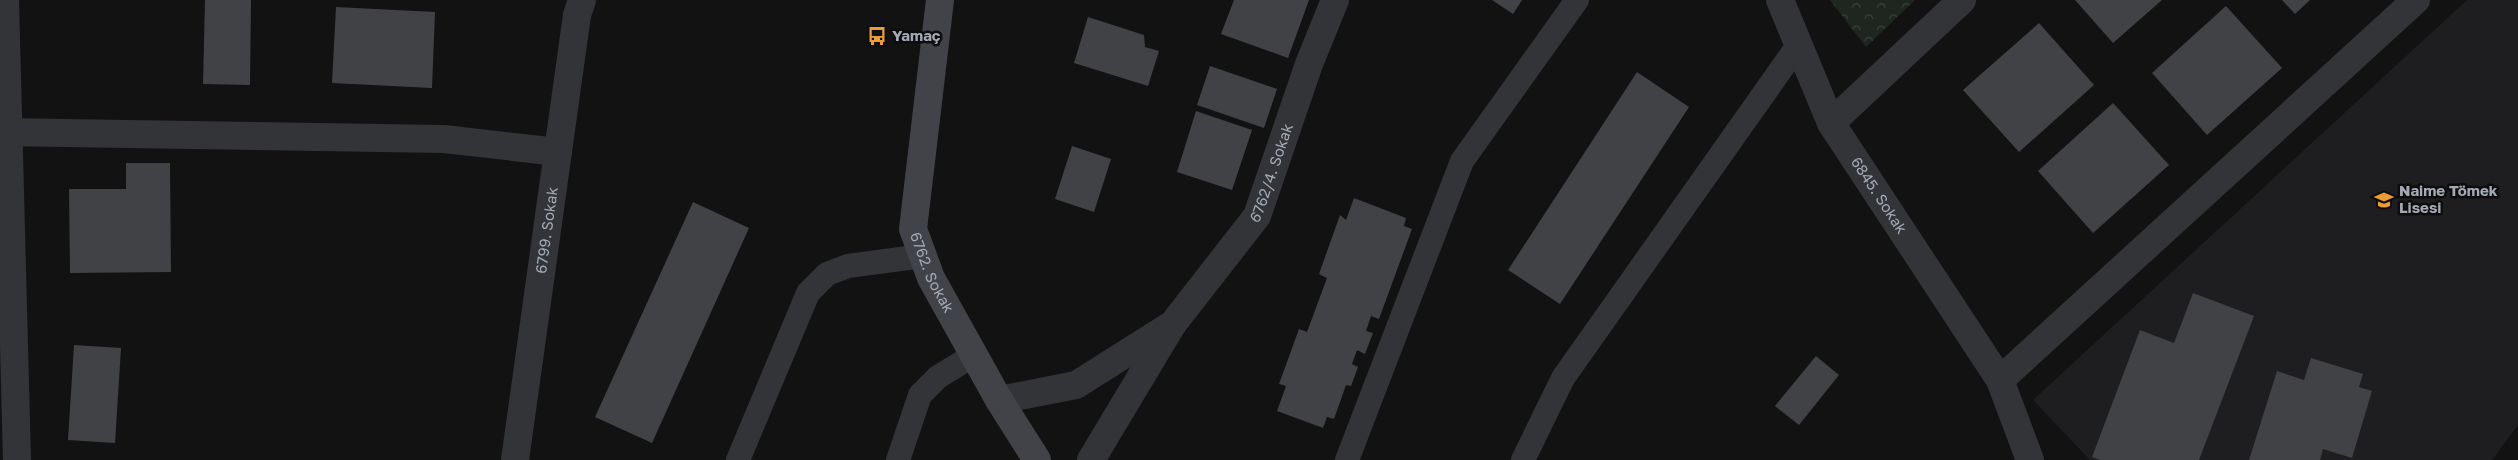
<svg xmlns="http://www.w3.org/2000/svg" width="2518" height="460" font-family="'Golos Text',sans-serif">
<style>
.built{fill:#1e1e20}
.park{fill:url(#park-crowns)}
.building{fill:#414246}
.lines{fill:none;stroke-linecap:round;stroke-linejoin:round}
.service{stroke:#333438;stroke-width:24}
.minor{stroke:#333438;stroke-width:28}
.tertiary{stroke:#333438;stroke-width:28}
.secondary{stroke:#414348;stroke-width:28}
.labels{text-anchor:middle;stroke-width:5;stroke-linejoin:round;paint-order:stroke}
.poi-label{font-size:15px;font-weight:bold;fill:#a4aab4;stroke:#0d0d0e;text-anchor:start}
.street-label{font-size:15px;fill:#a4aab4;stroke:#0d0d0e}
</style>
<defs>
<pattern id="park-crowns" width="20" height="18" patternUnits="userSpaceOnUse" patternTransform="scale(1.25)"><rect width="20" height="18" fill="#1e261f"/><path d="M2 6a3 3 0 1 1 6 0M12 15a3 3 0 1 1 6 0" fill="none" stroke="#3c433d"/></pattern>
</defs>
<rect width="100%" height="100%" fill="#121213"/>
<!-- built -->
<polygon class="built" points="2467,0 2518,0 2518,425 2492,460 2090,460 2033,400"/>
<!-- park -->
<polygon class="park" points="1830,0 1915,0 1866,47"/>
<!-- building -->
<g class="building">
<polygon points="205,0 251,0 250,85 203,84"/>
<polygon points="1234,0 1309,0 1288,58 1221,34"/>
<polygon points="1492,0 1522,0 1513,14"/>
<polygon points="2075,0 2162,0 2113,43"/>
<polygon points="2282,0 2310,0 2295,14"/>
<polygon points="2226,6 2282,68 2207,135 2152,73"/>
<polygon points="336,7 435,12 432,88 332,83"/>
<polygon points="1088,17 1144,35 1145,47 1159,51 1148,86 1074,63"/>
<polygon points="2039,23 2094,85 2019,152 1963,90"/>
<polygon points="1210,66 1277,89 1264,128 1197,105"/>
<polygon points="1637,72 1689,107 1560,304 1508,270"/>
<polygon points="2113,103 2169,165 2093,233 2038,171"/>
<polygon points="1196,111 1252,130 1232,190 1177,172"/>
<polygon points="1072,146 1111,159 1094,212 1055,199"/>
<polygon points="126,163 170,163 171,272 70,273 69,189 126,189"/>
<polygon points="1354,198 1406,218 1404,226 1412,229 1379,319 1371,316 1366,331 1373,333 1365,354 1357,350 1352,364 1358,367 1351,386 1346,385 1334,419 1327,417 1323,428 1277,411 1286,386 1279,384 1299,329 1307,332 1327,278 1319,274 1340,215 1346,220"/>
<polygon points="693,202 749,228 652,443 595,417"/>
<polygon points="2193,293 2254,316 2199,460 2100,460 2092,457 2140,330 2174,343"/>
<polygon points="74,345 121,348 115,443 68,440"/>
<polygon points="1816,356 1839,375 1799,425 1775,406"/>
<polygon points="2311,358 2363,374 2359,387 2372,391 2352,458 2323,449 2320,460 2249,460 2277,371 2304,380"/>
</g>
<g class="lines">
<!-- service -->
<g class="service">
<polyline points="738,460 808,293 827,274 848,266 923,256"/>
<polyline points="898,460 920,395 938,377 974,355"/>
<polyline points="1347,460 1462,161 1577,0"/>
<polyline points="1523,460 1563,378 1799,44"/>
</g>
<!-- minor -->
<g class="minor">
<polyline points="5,0 17,460"/>
<path id="s1" d="M 1780,0 L 1831,123 L 2000,380 L 2030,460"/>
<polyline points="1831,123 1962,0"/>
<polyline points="0,132 444,139 558,152"/>
<polyline points="2000,380 2416,0"/>
<path id="s2" d="M 515,460 L 577,15 L 582,0"/>
</g>
<!-- tertiary -->
<g class="tertiary">
<polyline points="999,400 1076,385 1168,327"/>
<path id="s3" d="M 1091,460 L 1172,325 L 1257,216 L 1309,64 L 1335,0"/>
</g>
<!-- secondary -->
<path class="secondary" id="s4" d="M 940,0 L 913,229 L 931,278 L 999,400 L 1037,460"/>
</g>
<!-- icons -->
<defs>
<g id="bus-bare" transform="scale(1.5)"><path d="M-5-6H5V4H4V6H2V4H-2V6H-4V4H-5ZM-3.5-4V0h7V-4ZM-3.5 1.2v1.5H-2V1.2ZM2 1.2v1.5H3.5V1.2Z" fill="#ec9c31" stroke="#0d0d0e" stroke-width="2.5" paint-order="stroke"/></g>
<g id="school-bare" transform="scale(1.5)"><path d="M0-5L7-2L0 1L-7-2ZM-4 1L0 2.5L4 1V4Q0 6-4 4Z" fill="#ec9c31" stroke="#0d0d0e" stroke-width="2.5" paint-order="stroke"/></g>
</defs>
<g fill-rule="evenodd">
<use href="#bus-bare" x="877" y="36"/>
<use href="#school-bare" x="2384" y="200"/>
</g>
<g class="labels">
<!-- poi labels -->
<g class="poi-label">
<text x="892" y="41">Yamaç</text>
<text x="2399" y="196">Naime Tömek<tspan x="2399" dy="17">Lisesi</tspan></text>
</g>
<!-- street labels -->
<g class="street-label">
<text dy="5" stroke="none"><textPath href="#s3" startOffset="341">6762/4. Sokak</textPath></text>
<text dy="5" stroke="none"><textPath href="#s1" startOffset="220">6845. Sokak</textPath></text>
<text dy="5" stroke="none"><textPath href="#s2" startOffset="232">6799. Sokak</textPath></text>
<text dy="5" stroke="none"><textPath href="#s4" startOffset="278">6762. Sokak</textPath></text>
</g>
</g>
</svg>
